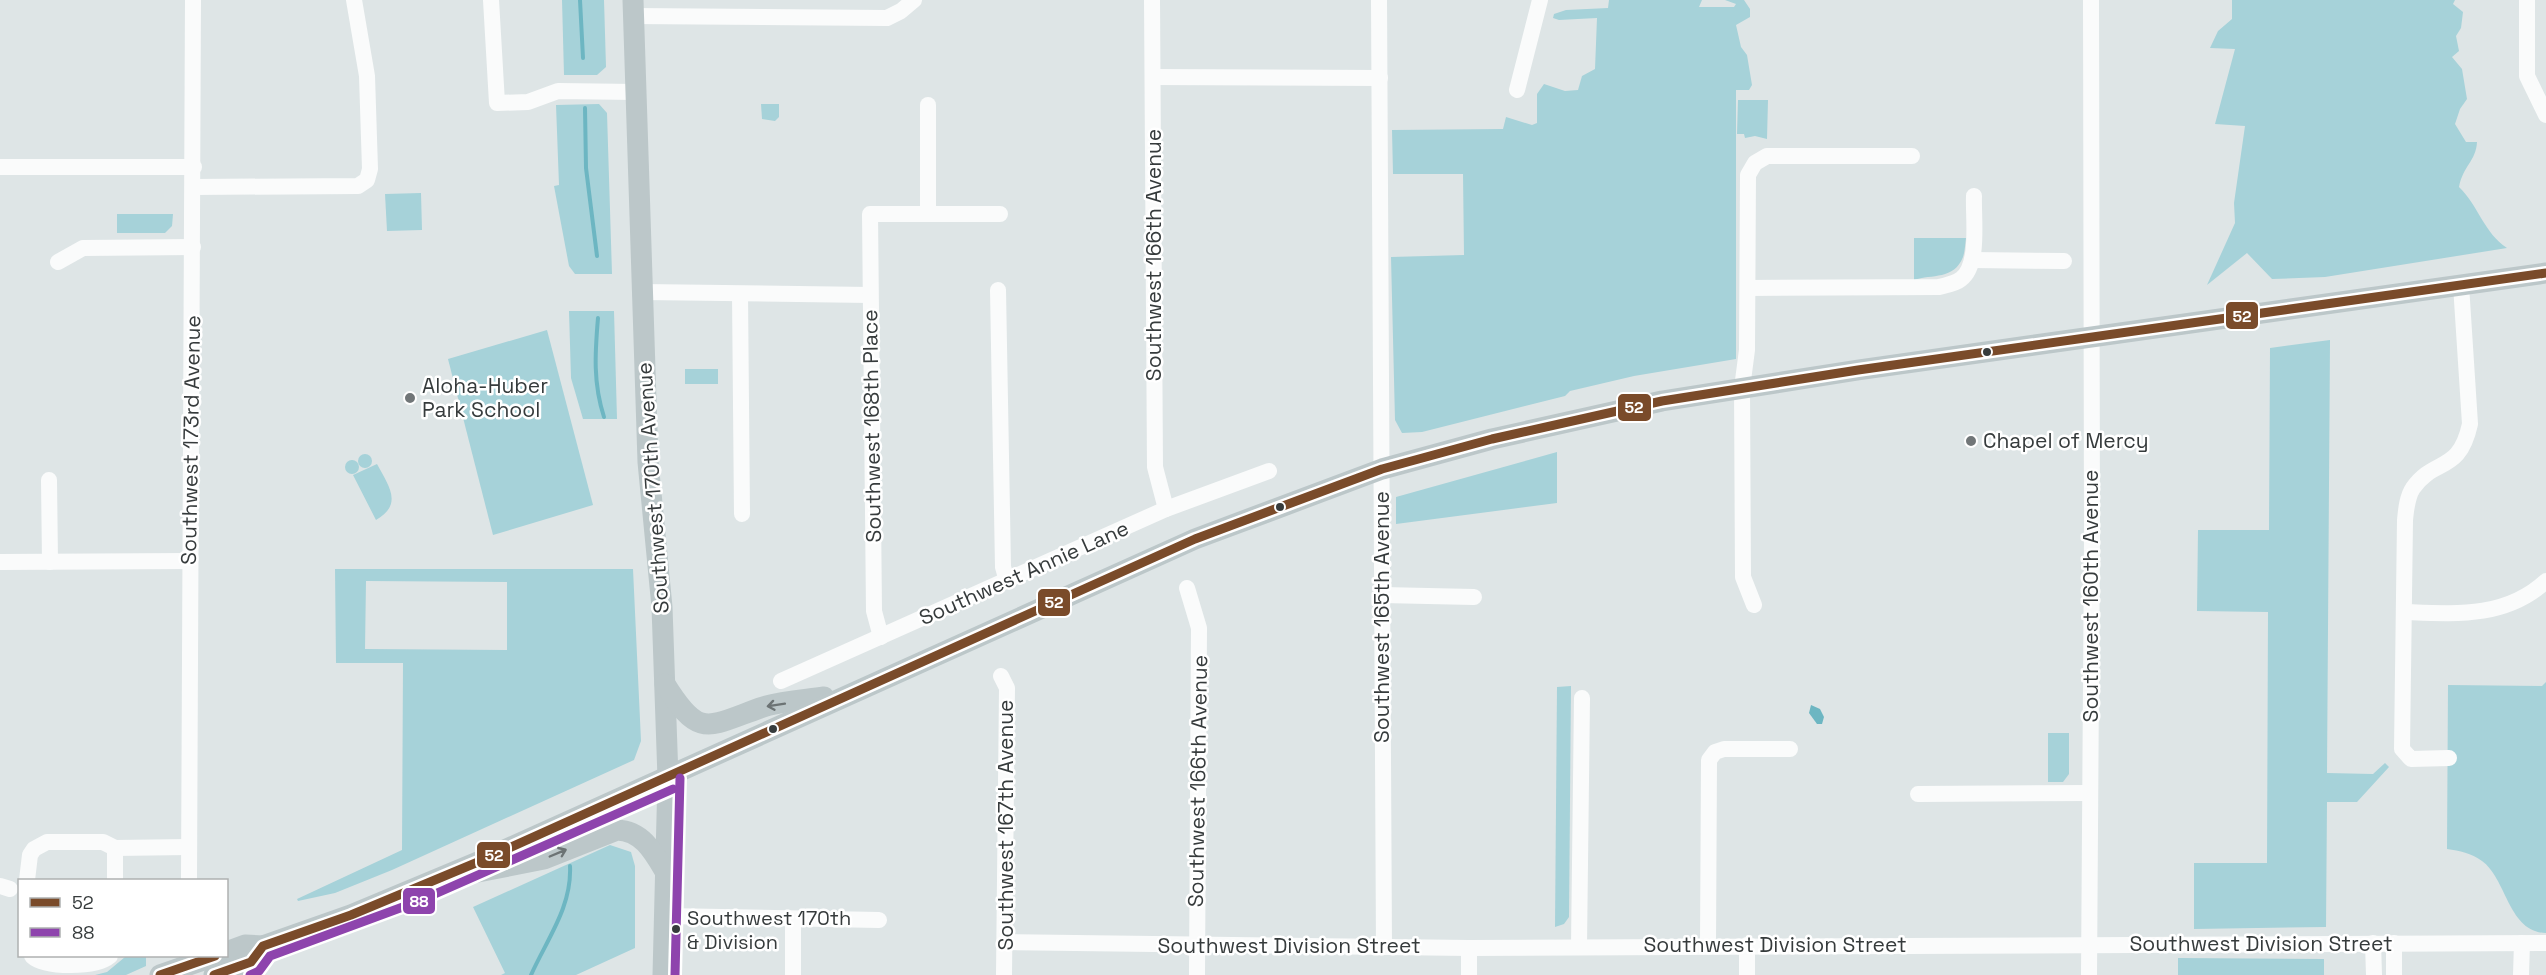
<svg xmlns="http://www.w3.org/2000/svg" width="2546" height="975" font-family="'Space Grotesk',sans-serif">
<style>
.green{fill:#a6d2d9;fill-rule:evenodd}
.water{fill:#6db6c2}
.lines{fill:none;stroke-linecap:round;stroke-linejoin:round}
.stream{stroke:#6db6c2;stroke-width:4}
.minor{stroke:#fafbfb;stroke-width:16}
.major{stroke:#bcc7c9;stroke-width:21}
.bus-1-casing{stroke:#fff;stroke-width:14}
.bus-2-casing{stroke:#fff;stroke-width:14}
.bus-1{stroke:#7a4b2a;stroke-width:9}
.bus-2{stroke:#8e44ad;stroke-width:9}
.oneway{stroke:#6c7374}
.bus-dot{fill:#363b3c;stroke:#fff;stroke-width:2}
.poi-dot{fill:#717678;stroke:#fff;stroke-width:2}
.labels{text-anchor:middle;stroke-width:5;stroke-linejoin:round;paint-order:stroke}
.bus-label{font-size:20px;fill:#363b3c;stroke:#fff;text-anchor:start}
.street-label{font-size:21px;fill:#363b3c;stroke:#fff}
.poi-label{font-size:21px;fill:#363b3c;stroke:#fff;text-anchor:start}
.line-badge{stroke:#fff;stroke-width:2}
.badge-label{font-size:16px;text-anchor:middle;font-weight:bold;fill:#fff}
</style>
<rect width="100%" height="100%" fill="#dee5e6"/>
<!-- green -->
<g class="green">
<polygon points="562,0 604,0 606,67 597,75 564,75"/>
<polygon points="1609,0 1702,0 1699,7 1734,7 1736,4 1725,0 1744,0 1750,9 1750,17 1736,25 1741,47 1747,55 1752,85 1749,90 1736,90 1736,359 1634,376 1570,391 1565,396 1422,432 1402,433 1395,420 1391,257 1464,255 1463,174 1393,174 1392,130 1503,129 1506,117 1532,125 1537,123 1537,94 1544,84 1565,91 1578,90 1582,76 1595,69 1597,18 1559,20 1553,18 1554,14 1566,10 1608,8"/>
<path d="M 2232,0 L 2455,0 L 2453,4 L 2463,12 L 2461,28 L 2456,36 L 2459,51 L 2452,57 L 2462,69 L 2467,99 L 2460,109 L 2455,124 L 2466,142 L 2477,142 C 2476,161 2463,166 2459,187 C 2478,205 2484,233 2507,248 L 2325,277 L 2272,279 L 2247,253 L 2207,285 L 2235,223 L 2234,203 L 2245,126 L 2215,124 L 2235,49 L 2210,48 L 2218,31 L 2232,19 Z"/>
<polygon points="1738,100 1768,100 1767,139 1755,136 1745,138 1744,134 1737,134"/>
<polygon points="599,104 607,113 612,274 575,274 569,266 554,186 559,185 556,105"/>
<polygon points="761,104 779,104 779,117 775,121 762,119"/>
<polygon points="421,193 422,230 387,231 385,194"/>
<polygon points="117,214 173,214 172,226 165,233 117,233"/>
<path d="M 1914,238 L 1966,238 C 1965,245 1965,251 1963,257 C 1954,280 1932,274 1914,280 Z"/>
<polygon points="569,311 614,311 617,419 583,419 571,378"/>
<polygon points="547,330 593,505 493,535 448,359"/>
<polygon points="2330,340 2327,773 2373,774 2385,763 2389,767 2357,802 2327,802 2326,927 2194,929 2194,863 2267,863 2268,612 2197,611 2198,530 2269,530 2270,348"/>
<rect x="685" y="369" width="33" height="15"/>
<polygon points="1557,452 1557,503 1396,524 1396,497"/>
<circle cx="365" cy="461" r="7"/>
<circle cx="352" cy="467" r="7"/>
<path d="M 377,464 C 388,485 404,504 376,520 L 353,475 Z"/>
<path d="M 335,569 L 633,569 L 641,741 L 634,760 L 392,870 L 335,893 L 298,901 L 297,899 L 402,850 L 403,663 L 336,663 ZM 366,581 L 507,582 L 507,650 L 365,649 Z"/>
<path d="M 2546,682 L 2546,933 C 2508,932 2507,879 2482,861 C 2471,853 2460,851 2447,849 L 2448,685 L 2542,686 Z"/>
<polygon points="1571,686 1569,917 1564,924 1555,927 1557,687"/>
<polygon points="2048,733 2069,733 2069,774 2063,782 2048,782"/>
<polygon points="610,845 631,852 635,866 635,948 576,975 501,975 505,973 473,907"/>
<polygon points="146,956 146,966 126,975 95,975 107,972 125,957"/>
<polygon points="2178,958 2324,959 2324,975 2178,975"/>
</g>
<!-- water -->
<polygon class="water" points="1811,705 1820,709 1824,717 1822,724 1817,724 1809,713"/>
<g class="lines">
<!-- stream -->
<g class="stream">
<polyline points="580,0 583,58"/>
<polyline points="585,108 586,168 597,256"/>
<path d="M 598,318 C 595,353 593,383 604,417"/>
<path d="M 531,975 C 547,939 572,907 570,866"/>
</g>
<!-- minor -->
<g class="minor">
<polyline points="491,0 497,103 528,102 558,91 635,92"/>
<polyline points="1152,0 1155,467 1166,509"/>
<polyline points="1379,0 1384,947"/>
<polyline points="2527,0 2527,76 2546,115"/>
<polyline points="633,16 887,18 901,11 914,0"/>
<polyline points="1153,77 1380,78"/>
<polyline points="1517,90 1540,0"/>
<polyline points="0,167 194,167"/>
<polyline points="194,187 358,186 367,180 370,169 367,76 354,0"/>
<polyline points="928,214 928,105"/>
<polyline points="1973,260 2064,261"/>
<polyline points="58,262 83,248 193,247"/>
<path d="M 1748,288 L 1939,287 C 1946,285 1955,284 1961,279 C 1980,265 1973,218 1974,196"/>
<polyline points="998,290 1003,567 1007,581"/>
<polyline points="642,292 870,295"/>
<polyline points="740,294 742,514"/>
<polyline points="49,480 50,562"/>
<polyline points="0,562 189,561"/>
<polyline points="1187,588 1199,628 1197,975"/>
<polyline points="1382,595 1474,597"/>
<polyline points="1754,605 1743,577 1742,388 1747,350 1748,175 1755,163 1767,156 1912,156"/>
<path d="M 2405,612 C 2456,614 2506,618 2546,581"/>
<polyline points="881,637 874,611 870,214 1000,214"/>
<polyline points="1001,676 1007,688 1004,975"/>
<polyline points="781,681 1166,509 1269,471"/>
<path d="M 2449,758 L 2411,759 L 2402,749 L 2405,520 C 2406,510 2407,497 2413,488 C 2435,457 2459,474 2470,424 L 2461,285"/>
<polyline points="1918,794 2090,793"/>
<polyline points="27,880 30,855 34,849 47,842 103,842 115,848 188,847"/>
<polyline points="115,880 115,848"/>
<polyline points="189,880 193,0"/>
<polyline points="0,886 10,889"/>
<polyline points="665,916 879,920"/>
<polyline points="793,919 793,974"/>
<polyline points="1005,942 1469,948 2546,943"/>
<polyline points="2373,943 2374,975"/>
<polyline points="1708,945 1709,760 1715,752 1724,749 1790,749"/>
<polyline points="1747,945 1747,975"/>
<polyline points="1579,946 1582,698"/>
<polyline points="1469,948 1469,975"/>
<path d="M 32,956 C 45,968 96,968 110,956"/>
<polyline points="2089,975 2092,536 2091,0"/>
<polyline points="2394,975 2394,943"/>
<polyline points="2521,975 2522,943"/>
</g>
<!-- major -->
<g class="major">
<polyline points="633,0 648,462 662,607 668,778 663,975"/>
<path d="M 665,684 C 699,739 707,727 760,708 C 779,701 803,700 824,697"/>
<path d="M 478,872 L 544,859 L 617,830 C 643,831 654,853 666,873"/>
<polyline points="226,952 245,945 263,946 351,915 478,862 1195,539 1382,469 1492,439 1662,401 1858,370 2546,273"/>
<polyline points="160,975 215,956"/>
<polyline points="214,975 251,962 263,946"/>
</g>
<!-- bus-1 casing -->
<g class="bus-1-casing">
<g id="bus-1">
<polyline points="160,975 215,956"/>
<polyline points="214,975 251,962 263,946 351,915 478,862 1195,539 1382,469 1492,439 1662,401 1858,370 2546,273"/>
</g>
</g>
<!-- bus-2 casing -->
<g class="bus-2-casing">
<g id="bus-2">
<polyline points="250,975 259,971 270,956 419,901 673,789"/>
<polyline points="675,975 680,778"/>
</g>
</g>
<!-- bus-1 -->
<use href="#bus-1" class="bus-1"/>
<!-- bus-2 -->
<use href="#bus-2" class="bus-2"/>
</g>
<!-- one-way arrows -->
<defs><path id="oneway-shaft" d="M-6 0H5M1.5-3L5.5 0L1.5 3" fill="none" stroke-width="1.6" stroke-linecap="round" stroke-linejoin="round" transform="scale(1.5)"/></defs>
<g class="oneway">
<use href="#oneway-shaft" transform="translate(776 705) rotate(171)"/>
<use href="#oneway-shaft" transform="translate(558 853) rotate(-23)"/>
</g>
<!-- markers -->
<g class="bus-dot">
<circle cx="1987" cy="352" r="5"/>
<circle cx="1280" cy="507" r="5"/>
<circle cx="773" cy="729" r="5"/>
<circle cx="676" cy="929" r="5"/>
</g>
<g class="poi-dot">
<circle cx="410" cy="398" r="6"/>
<circle cx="1971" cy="441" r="6"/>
</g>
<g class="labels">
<!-- bus labels -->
<g class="bus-label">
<text x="687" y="925">Southwest 170th<tspan x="687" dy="24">&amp; Division</tspan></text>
</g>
<!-- street labels -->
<g class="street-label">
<text transform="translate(1154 255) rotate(-90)" y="7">Southwest 166th Avenue</text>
<text transform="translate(872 426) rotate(-91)" y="7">Southwest 168th Place</text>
<text transform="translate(191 440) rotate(-89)" y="7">Southwest 173rd Avenue</text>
<text transform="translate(653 488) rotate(-94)" y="7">Southwest 170th Avenue</text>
<text transform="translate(1024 573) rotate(-24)" y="7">Southwest Annie Lane</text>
<text transform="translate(2091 596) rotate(-90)" y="7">Southwest 160th Avenue</text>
<text transform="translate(1382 617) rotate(-90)" y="7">Southwest 165th Avenue</text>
<text transform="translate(1198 781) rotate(-89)" y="7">Southwest 166th Avenue</text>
<text transform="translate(1006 825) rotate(-90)" y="7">Southwest 167th Avenue</text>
<text x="2261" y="951">Southwest Division Street</text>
<text x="1775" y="952">Southwest Division Street</text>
<text x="1289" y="953">Southwest Division Street</text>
</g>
<!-- poi labels -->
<g class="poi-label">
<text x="422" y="393">Aloha-Huber<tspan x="422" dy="24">Park School</tspan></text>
<text x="1983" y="448">Chapel of Mercy</text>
</g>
</g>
<g class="line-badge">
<rect x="2225" y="301" width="34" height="29" rx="6" fill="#7a4b2a"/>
<rect x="1617" y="393" width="35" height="29" rx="6" fill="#7a4b2a"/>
<rect x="1037" y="588" width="34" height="29" rx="6" fill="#7a4b2a"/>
<rect x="476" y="841" width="35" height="28" rx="6" fill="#7a4b2a"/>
<rect x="402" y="887" width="34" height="28" rx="6" fill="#8e44ad"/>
</g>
<g class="badge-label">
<text x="2242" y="322">52</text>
<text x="1634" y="413">52</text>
<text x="1054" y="608">52</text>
<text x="494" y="861">52</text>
<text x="419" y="907">88</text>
</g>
<!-- legend -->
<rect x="18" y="879" width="210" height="78" fill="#ffffff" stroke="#afb1b1" stroke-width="1.5"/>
<rect x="30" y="898" width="30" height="9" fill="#7a4b2a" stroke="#afb1b1" stroke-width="1.5"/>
<text x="72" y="909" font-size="18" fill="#363b3c">52</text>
<rect x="30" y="928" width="30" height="9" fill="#8e44ad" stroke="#afb1b1" stroke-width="1.5"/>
<text x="72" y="939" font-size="18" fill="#363b3c">88</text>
</svg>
